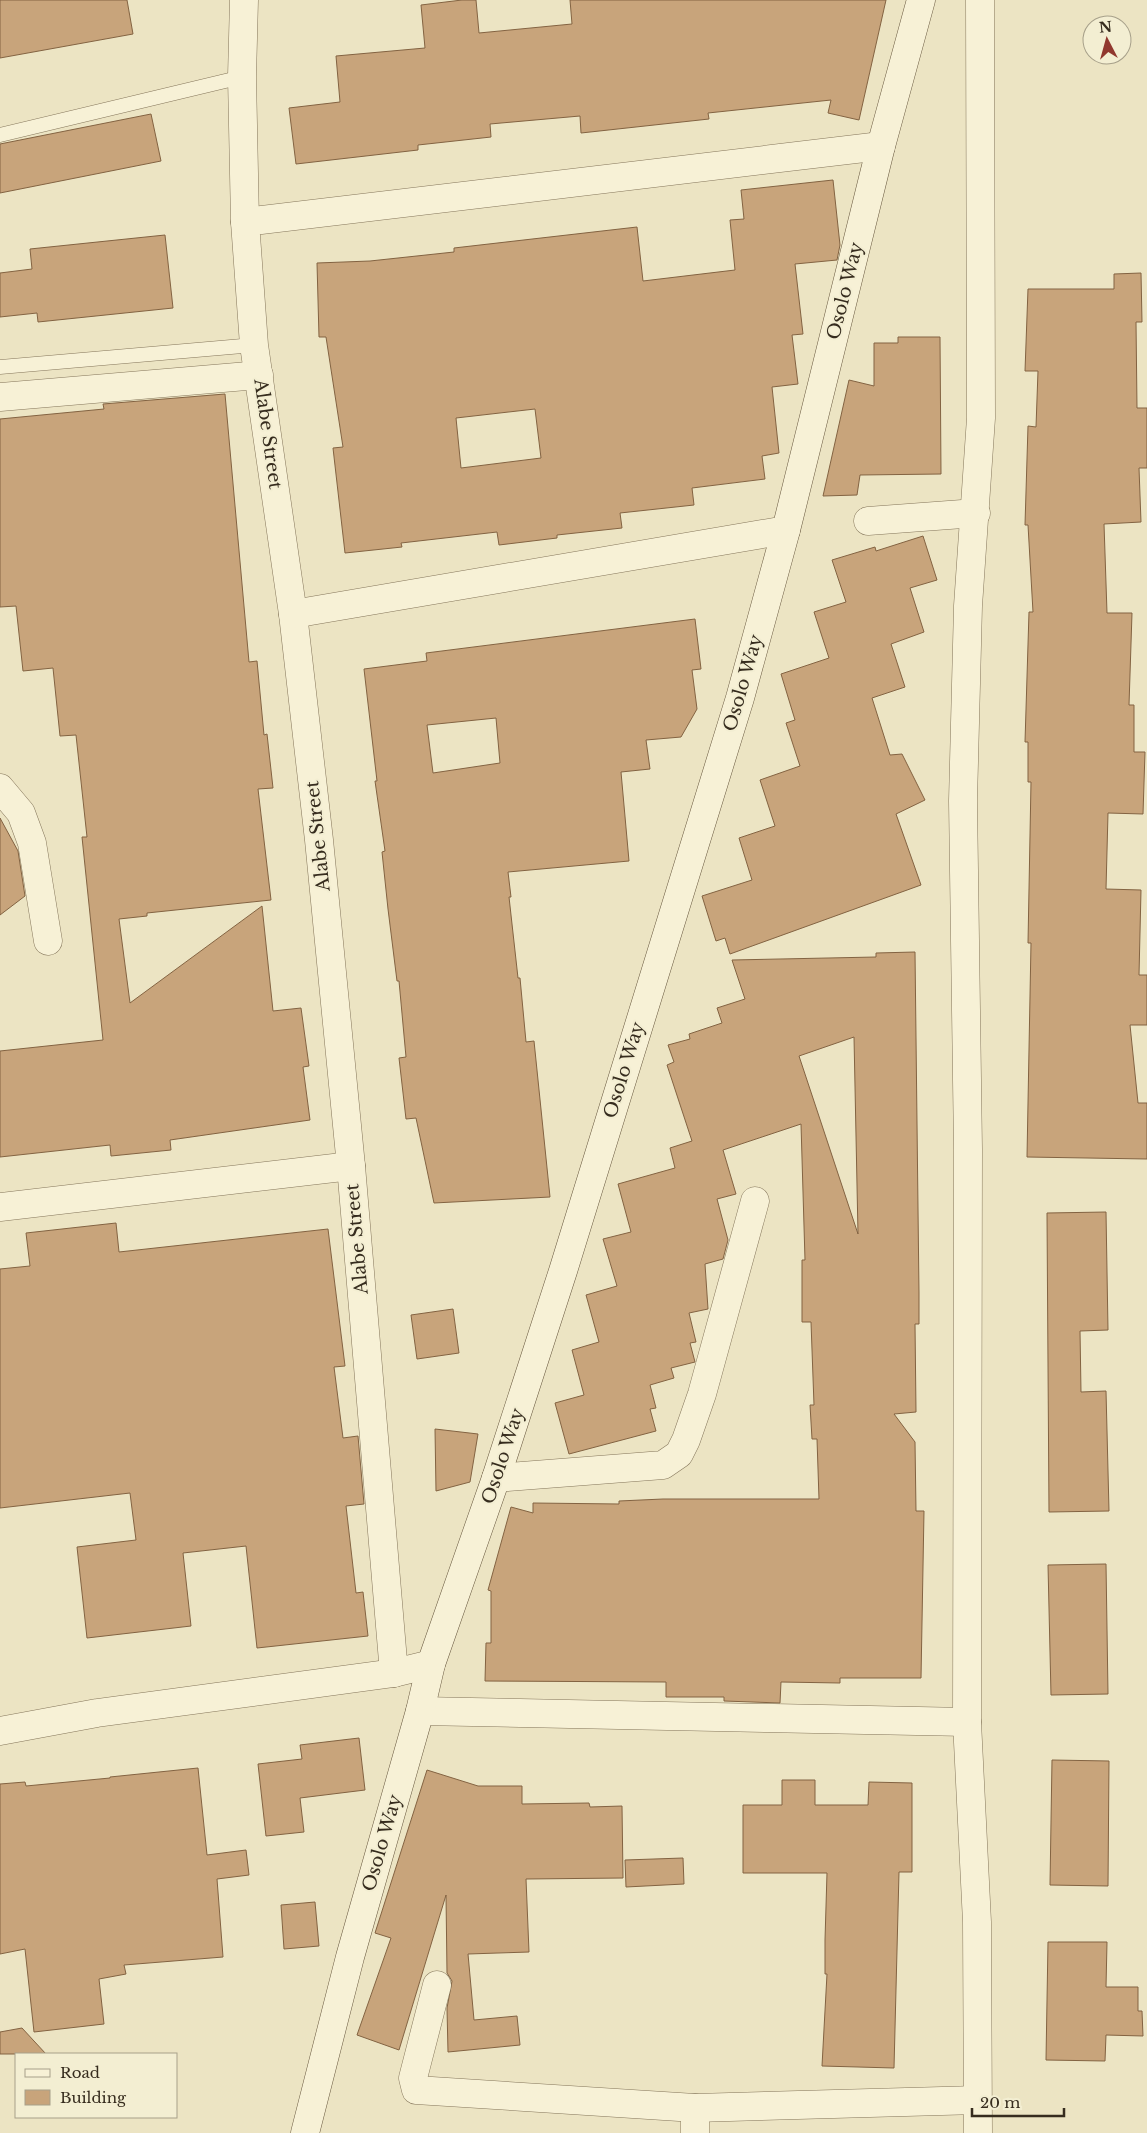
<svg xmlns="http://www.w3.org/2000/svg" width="1147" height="2133" font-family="'Libre Baskerville',serif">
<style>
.building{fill:#c8a47b;stroke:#836342;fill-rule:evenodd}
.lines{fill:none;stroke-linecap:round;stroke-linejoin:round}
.service-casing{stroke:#85765b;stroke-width:15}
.minor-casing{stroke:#85765b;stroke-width:29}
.secondary-casing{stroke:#67573e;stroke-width:29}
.service{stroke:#f7f1d6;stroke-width:14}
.minor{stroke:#f7f1d6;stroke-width:28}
.secondary{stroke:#f7f1d6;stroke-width:28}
.labels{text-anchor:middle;stroke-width:4;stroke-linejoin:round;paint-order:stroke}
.street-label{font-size:18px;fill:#362c1e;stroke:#f3eed2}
</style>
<rect width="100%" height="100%" fill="#ece4c3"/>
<!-- building -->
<g class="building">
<polygon points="0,0 127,0 133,34 0,58"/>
<polygon points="462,0 476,0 479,33 572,24 570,0 886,0 859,120 828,113 831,100 708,113 709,119 581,133 580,116 490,124 491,137 418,145 418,150 296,164 289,108 340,102 336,56 425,48 421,5"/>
<polygon points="151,114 161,161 0,193 0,144"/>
<path d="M 833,180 L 840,245 L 837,260 L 795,264 L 803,334 L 792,335 L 798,384 L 772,387 L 779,453 L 762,456 L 765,479 L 692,488 L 694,505 L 620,513 L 622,528 L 557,535 L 557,538 L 499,545 L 497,532 L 401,543 L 402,547 L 345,553 L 333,448 L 343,447 L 326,337 L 319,337 L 317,263 L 370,261 L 454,252 L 454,248 L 637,227 L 643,281 L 735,270 L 730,220 L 744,219 L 741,190 ZM 535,409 L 541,458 L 461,468 L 456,418 Z"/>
<polygon points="165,235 173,308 38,322 37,313 0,317 0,273 32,269 30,249"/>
<polygon points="1141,273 1142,322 1136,322 1137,408 1147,408 1147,468 1139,468 1141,522 1104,524 1107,613 1132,613 1129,705 1134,705 1134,752 1145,752 1143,814 1108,813 1106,889 1141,890 1139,975 1147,975 1147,1025 1130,1025 1138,1103 1147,1103 1147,1159 1027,1157 1031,943 1028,943 1031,782 1028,782 1028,742 1025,742 1029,612 1033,612 1028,525 1025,525 1028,426 1036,427 1038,371 1025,371 1028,289 1114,289 1114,274"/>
<polygon points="898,337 940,337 941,474 860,475 857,495 823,496 849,380 874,386 874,343 898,343"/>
<polygon points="225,394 249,662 257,661 264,735 267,734 273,788 258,789 271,900 147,913 147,916 119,919 130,1003 262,906 273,1011 301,1008 309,1066 303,1067 310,1120 170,1140 171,1150 111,1156 110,1145 0,1157 0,1051 103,1040 82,837 87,837 76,735 60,736 53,668 23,671 16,606 0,607 0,419 104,409 103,404"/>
<polygon points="923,536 937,580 910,588 924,632 891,644 905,687 872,698 890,755 902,754 925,800 896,814 921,885 730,954 725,938 716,941 702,896 752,880 739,838 775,826 760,780 800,766 786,723 795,720 781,674 829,658 814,612 846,602 832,560 875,547 876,551"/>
<path d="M 695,619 L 701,669 L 692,670 L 697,709 L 681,737 L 646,740 L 650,769 L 621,772 L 629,861 L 508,872 L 511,897 L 509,897 L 518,978 L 520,978 L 526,1042 L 534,1041 L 550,1197 L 434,1203 L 416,1118 L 406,1119 L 399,1058 L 406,1057 L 399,981 L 397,981 L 388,909 L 382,852 L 385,851 L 375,781 L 377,781 L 364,669 L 427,661 L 426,653 ZM 496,718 L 500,763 L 433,773 L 427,725 Z"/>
<polygon points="0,818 18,851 25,896 0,915"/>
<path d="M 915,952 L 919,1293 L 919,1324 L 915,1324 L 916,1412 L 894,1414 L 915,1442 L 916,1511 L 924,1511 L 921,1678 L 840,1678 L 840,1683 L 781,1682 L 780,1703 L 724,1701 L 724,1697 L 666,1697 L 666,1682 L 485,1681 L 486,1643 L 491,1643 L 491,1591 L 488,1590 L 511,1507 L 533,1513 L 533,1503 L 619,1504 L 619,1501 L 663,1499 L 819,1499 L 817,1439 L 812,1439 L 810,1405 L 814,1405 L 811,1322 L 802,1322 L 802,1260 L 805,1260 L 801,1124 L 723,1150 L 736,1194 L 717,1199 L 728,1240 L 723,1259 L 705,1264 L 708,1309 L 689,1313 L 696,1342 L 690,1343 L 695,1362 L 671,1368 L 674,1378 L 650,1385 L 656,1408 L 650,1409 L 656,1431 L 569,1454 L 555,1403 L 584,1395 L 572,1350 L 599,1342 L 586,1295 L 617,1286 L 603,1239 L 631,1232 L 618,1184 L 675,1168 L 670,1148 L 692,1141 L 667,1065 L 674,1062 L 668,1045 L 690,1039 L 689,1034 L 722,1023 L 717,1008 L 745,999 L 732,960 L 876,957 L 876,953 ZM 854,1037 L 858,1234 L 799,1056 Z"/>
<polygon points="1106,1212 1108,1330 1080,1331 1081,1392 1106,1391 1109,1511 1049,1512 1047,1213"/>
<polygon points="116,1223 119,1252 328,1229 345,1366 334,1367 343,1438 358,1436 364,1504 346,1506 356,1593 363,1592 368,1636 257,1648 246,1546 183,1553 191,1626 87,1638 77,1547 136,1540 130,1493 0,1508 0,1269 30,1266 26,1233"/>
<polygon points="453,1309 459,1353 417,1359 411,1315"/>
<polygon points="435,1429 478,1434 470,1482 436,1491"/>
<polygon points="1106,1564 1108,1694 1051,1695 1048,1565"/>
<polygon points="359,1738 365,1790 300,1798 304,1832 266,1836 258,1764 302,1759 300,1745"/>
<polygon points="1052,1760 1109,1761 1108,1886 1050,1885"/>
<polygon points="198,1768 207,1855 246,1850 249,1875 217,1879 223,1957 124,1965 126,1974 99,1979 104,2024 34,2032 25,1949 0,1954 0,1784 25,1782 26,1786 110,1778 110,1777"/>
<polygon points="427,1770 478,1786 522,1786 522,1804 589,1803 590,1807 622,1806 623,1878 526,1879 529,1952 468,1954 474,2020 517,2016 520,2045 448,2052 447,2008 452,1981 447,1973 446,1895 399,2050 357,2035 391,1938 375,1933"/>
<polygon points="782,1780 815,1780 815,1805 868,1805 869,1782 912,1783 912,1872 899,1872 894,2068 822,2066 827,1974 825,1974 825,1940 827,1873 743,1873 743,1805 782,1805"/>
<polygon points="683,1858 684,1884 626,1887 625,1860"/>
<polygon points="315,1902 319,1946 284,1949 281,1905"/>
<polygon points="1048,1942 1107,1942 1106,1987 1138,1987 1138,2011 1142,2011 1143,2036 1106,2035 1105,2061 1046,2060"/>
<polygon points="22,2028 46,2054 0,2054 0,2032"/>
</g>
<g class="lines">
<!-- service casing -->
<g class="service-casing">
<g id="service">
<polyline points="0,135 242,77"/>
<polyline points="0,367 254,345"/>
</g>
</g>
<!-- minor casing -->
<g class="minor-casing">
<g id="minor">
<polyline points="244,0 242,77 245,222 254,345 293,614 319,840 351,1166 394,1673"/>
<polyline points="245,222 881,146"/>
<polyline points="0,397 259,375"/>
<polyline points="868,521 976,513"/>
<polyline points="293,614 786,530"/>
<polyline points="0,788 21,813 32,843 48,941"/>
<polyline points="0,1207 351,1166"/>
<polyline points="496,1478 663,1465 679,1454 686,1440 702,1394 755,1201"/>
<polyline points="420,1711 967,1722"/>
<polyline points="0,1731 97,1713 394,1673 431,1664"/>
<polyline points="437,1985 413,2078 416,2090 695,2108 978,2100"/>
<polyline points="695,2108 695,2133"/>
<polyline points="978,2133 977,1922 967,1722 968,1149 963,801 968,606 981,418 980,0"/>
</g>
</g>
<!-- secondary casing -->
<g class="secondary-casing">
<polyline id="secondary" points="305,2133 350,1957 420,1711 431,1664 496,1478 563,1271 740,698 786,530 881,146 921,0"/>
</g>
<!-- service -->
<use href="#service" class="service"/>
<!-- minor -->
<use href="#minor" class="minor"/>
<!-- secondary -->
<use href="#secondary" class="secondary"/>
</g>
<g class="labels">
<!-- street labels -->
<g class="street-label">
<text transform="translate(845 291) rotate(-76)" y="6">Osolo Way</text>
<text transform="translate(268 434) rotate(82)" y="6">Alabe Street</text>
<text transform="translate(743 683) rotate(-74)" y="6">Osolo Way</text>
<text transform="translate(318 836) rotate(-96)" y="6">Alabe Street</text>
<text transform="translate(624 1070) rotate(-73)" y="6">Osolo Way</text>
<text transform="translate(357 1239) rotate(-95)" y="6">Alabe Street</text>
<text transform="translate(503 1456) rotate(-72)" y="6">Osolo Way</text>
<text transform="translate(382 1843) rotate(-74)" y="6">Osolo Way</text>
</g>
</g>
<!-- legend -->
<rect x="15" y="2053" width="162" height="65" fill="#f3eed2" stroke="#a7a08a"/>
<rect x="25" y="2069" width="25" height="8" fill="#f7f1d6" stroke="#a7a08a"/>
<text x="60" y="2078" font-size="15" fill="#362c1e">Road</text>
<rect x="25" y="2090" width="25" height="15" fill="#c8a47b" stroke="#a7a08a"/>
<text x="60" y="2103" font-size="15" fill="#362c1e">Building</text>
<!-- north arrow -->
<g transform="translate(1107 40) rotate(354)"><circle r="24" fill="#f3eed2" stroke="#a7a08a"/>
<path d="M0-4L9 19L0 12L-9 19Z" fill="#91382e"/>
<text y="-8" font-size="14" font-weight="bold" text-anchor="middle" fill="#362c1e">N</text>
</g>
<!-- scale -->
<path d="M972 2108v8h92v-8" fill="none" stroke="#362c1e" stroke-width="2.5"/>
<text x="980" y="2108" font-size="15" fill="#362c1e" stroke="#f3eed2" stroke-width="4" paint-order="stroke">20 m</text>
</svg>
